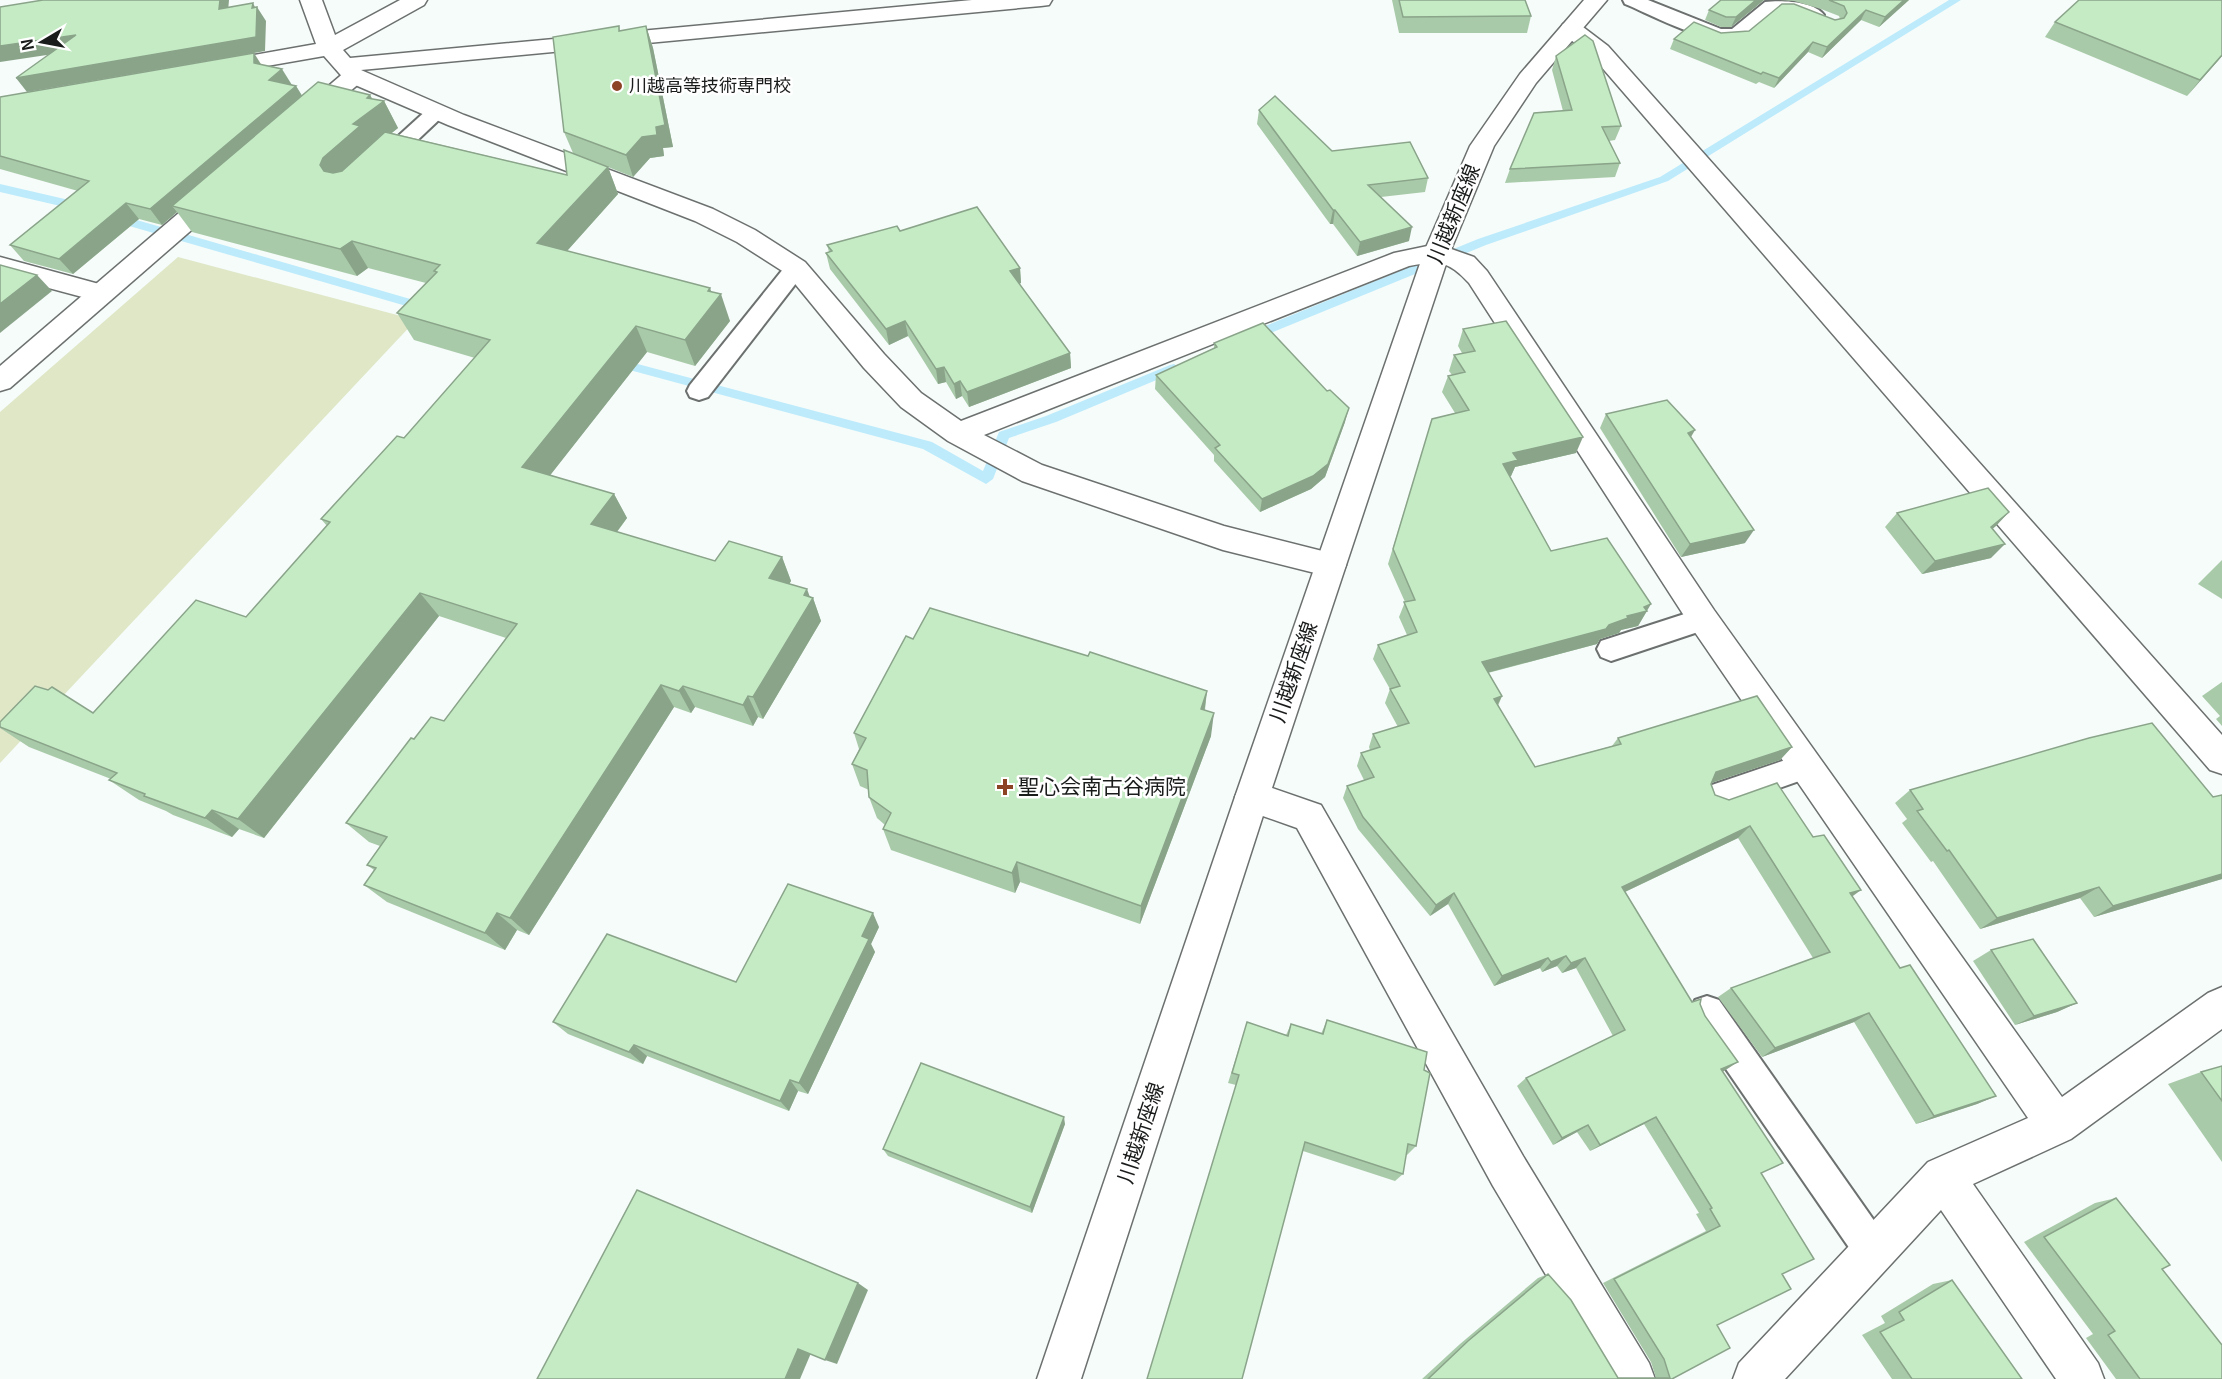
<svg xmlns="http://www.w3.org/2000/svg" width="2222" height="1379" font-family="Georgia,'Noto Sans JP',serif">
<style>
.green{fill:#dfe7c7}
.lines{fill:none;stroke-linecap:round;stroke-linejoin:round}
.stream{fill:#bdebfb;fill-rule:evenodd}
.lane-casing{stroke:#6c716f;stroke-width:4}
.street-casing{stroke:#6c716f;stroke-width:3}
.secondary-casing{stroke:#6c716f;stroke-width:3}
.lane{fill:#fff;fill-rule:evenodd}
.street{fill:#fff;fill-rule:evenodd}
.secondary{fill:#fff;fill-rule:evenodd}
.wall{fill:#a9caa9}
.shaded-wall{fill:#8aa48a}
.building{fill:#c5ebc5;stroke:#8aa48a;stroke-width:1.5}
.poi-dot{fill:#8b4323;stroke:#fff;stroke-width:2}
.labels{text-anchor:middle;stroke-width:5;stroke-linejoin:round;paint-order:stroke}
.far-poi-label{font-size:18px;fill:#1a1c1b;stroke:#fff;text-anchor:start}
.street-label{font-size:21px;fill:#1a1c1b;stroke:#fff}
.poi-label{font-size:21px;fill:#1a1c1b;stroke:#fff;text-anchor:start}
</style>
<rect width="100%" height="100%" fill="#f6fcfa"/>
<!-- green -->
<polygon class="green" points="178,257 416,320 0,763 0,412"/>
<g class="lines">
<!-- stream -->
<g class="stream">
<polygon points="1949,0 1961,0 1668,181 1486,245 1256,339 1248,339 1246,336 1248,333 1478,239 1660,177"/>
<polygon points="0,184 82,203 88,207 82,211 0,192"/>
<polygon points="116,214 431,305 433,308 427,312 112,221 112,215"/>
<polygon points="615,358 932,442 983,471 999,432 1046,416 1170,365 1174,364 1180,368 1178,371 1056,422 1009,438 993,479 986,484 923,449 611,365 609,362 611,359"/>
</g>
<!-- lane casing -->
<g class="lane-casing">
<g id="lane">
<path d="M 1623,0 L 1648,0 L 1721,29 L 1732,29 L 1765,2 C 1781,0 1814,1 1824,15 L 1822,19 C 1806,23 1792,6 1777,12 C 1765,16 1756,32 1744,39 C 1720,52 1650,14 1625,4 Z"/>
<polygon points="436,106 443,108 446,112 443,116 387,169 380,171 373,169 370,164 373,159 429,108"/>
<polygon points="796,261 804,263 807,268 804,273 708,397 699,400 690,397 687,391 690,385 788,263"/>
<polygon points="1703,608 1713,611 1717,619 1713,627 1611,661 1601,657 1597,649 1601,641"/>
<polygon points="1806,753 1816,757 1821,766 1816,775 1717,810 1706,807 1702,797 1706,787"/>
<polygon points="1707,996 1719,1000 1887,1239 1892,1252 1887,1265 1874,1270 1861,1265 1695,1024 1690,1012 1695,1000"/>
</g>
</g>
<!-- street casing -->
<g class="street-casing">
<g id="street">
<path d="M 300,0 L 322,0 L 335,35 L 400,0 L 427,0 L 424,5 L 343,50 L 350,58 L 972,0 L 1052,0 L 1049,5 L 1041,6 L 361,70 L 464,115 L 713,209 L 755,230 L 805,262 L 884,354 L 921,393 L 961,421 L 1394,253 L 1437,244 L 1474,257 L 1487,271 L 1714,610 L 2062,1097 L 2208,993 L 2222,987 L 2222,1029 L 2071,1139 L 1973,1184 L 2098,1363 L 2104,1379 L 2056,1379 L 1941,1210 L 1785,1379 L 1733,1379 L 1739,1363 L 1928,1162 L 2028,1118 L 1692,628 L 1469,283 C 1448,260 1438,260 1409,266 L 984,435 L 1042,465 L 1224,526 L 1342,556 L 1346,565 L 1342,574 L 1331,577 L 1223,550 L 1022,481 L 948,441 L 901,407 L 864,368 L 787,274 L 737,242 L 695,221 L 448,125 L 346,81 L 324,56 L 216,75 L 208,73 L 205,68 L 208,63 L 316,44 Z"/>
<polygon points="1571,22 1579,24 1608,46 2222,735 2222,774 2210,770 1592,56 1563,34 1560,29 1563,24"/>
<polygon points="0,257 110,287 114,293 110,299 101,302 0,275"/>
<polygon points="1252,781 1321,805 1523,1156 1649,1363 1655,1379 1608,1379 1493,1186 1297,828 1240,808 1235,797 1240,786"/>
</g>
</g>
<!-- secondary casing -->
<g class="secondary-casing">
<g id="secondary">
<polygon points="1584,0 1607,0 1536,83 1494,146 1450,252 1269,797 1081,1379 1037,1379 1235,797 1424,252 1470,146 1520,74"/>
<polygon points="354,69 362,71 365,76 362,81 314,122 306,124 298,122 294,117 298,112 346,71"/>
<polygon points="217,186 226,188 229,194 226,200 10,388 0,391 0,366 208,188"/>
</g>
</g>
<!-- lane -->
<use href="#lane" class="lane"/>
<!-- street -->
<use href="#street" class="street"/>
<!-- secondary -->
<use href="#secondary" class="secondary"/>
</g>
<!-- wall -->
<g class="wall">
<polygon points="1392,0 1525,0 1531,16 1527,33 1399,33"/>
<polygon points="1721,0 1767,0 1764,0 1731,27 1721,27 1705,20 1709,10"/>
<polygon points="1780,0 1909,0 1879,27 1861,20 1822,58 1808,52 1774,88 1759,82 1756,84 1670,49 1674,39 1721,33 1749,31 1840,19 1839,16 1821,9 1794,1"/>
<polygon points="2055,22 2222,56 2187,96 2045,37"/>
<polygon points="619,26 620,31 646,26 653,48 673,147 663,148 664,156 650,158 633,177 608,167 618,194 567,251 712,292 730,321 695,366 647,352 550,475 614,494 627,518 617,532 715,561 782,557 791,581 789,584 813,598 821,621 763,719 758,717 753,726 695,707 691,713 674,707 529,935 517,930 505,950 387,902 364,885 374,870 367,865 380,846 369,842 346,823 414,739 444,721 506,638 439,616 264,838 239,829 232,837 173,815 166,811 139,800 109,780 111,779 29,747 0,728 0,722 93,713 246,617 327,526 321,519 404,438 475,358 414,340 397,313 426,283 368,268 357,276 192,232 177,212 162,225 139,219 73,274 24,261 10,245 78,191 0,169 0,97 261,64 292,85 296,86 302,96 370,95 372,99 384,101 398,128 392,133 567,175 573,153 564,132"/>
<polygon points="1556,56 1621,126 1615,140 1609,141 1620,163 1615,177 1505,183 1510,169 1563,111 1552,70"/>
<polygon points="1259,110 1332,151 1428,178 1425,192 1381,197 1409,241 1357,256 1333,224 1330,224 1257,124"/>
<polygon points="900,231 1020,268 1021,283 1019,284 1070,353 1071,368 969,407 962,396 956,399 946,382 938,384 908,336 889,345 830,269 826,253 829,252 827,245"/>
<polygon points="1463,329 1576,453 1515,467 1511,476 1510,476 1551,551 1647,611 1638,626 1621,630 1619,633 1600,639 1597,644 1488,673 1502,696 1498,706 1535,767 1612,746 1618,738 1792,747 1780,760 1711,783 1715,795 1852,896 1900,968 1996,1096 1977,1104 1916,1124 1854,1022 1762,1057 1718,997 1731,988 1813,958 1738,838 1625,892 1692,1002 1700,1004 1724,1071 1723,1071 1761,1173 1782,1274 1717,1325 1672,1379 1422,1379 1460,1344 1538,1278 1548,1274 1618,1378 1656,1378 1651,1362 1603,1283 1706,1231 1696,1214 1699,1213 1644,1124 1590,1151 1577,1132 1553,1145 1517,1086 1526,1078 1613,1036 1576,968 1562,973 1557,966 1542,972 1540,968 1494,986 1448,904 1430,916 1358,829 1343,798 1347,786 1364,780 1357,766 1361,753 1370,750 1369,747 1373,734 1398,727 1385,703 1390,689 1373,659 1378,645 1407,635 1399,617 1405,602 1388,564 1432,419 1455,413 1442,392 1448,376 1452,375 1449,371 1454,355 1462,353 1458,346"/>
<polygon points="1214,343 1345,422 1325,477 1311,489 1260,512 1214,461 1214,455 1155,389 1156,375 1214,348"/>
<polygon points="1606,414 1691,437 1745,543 1681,557 1600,428"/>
<polygon points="2009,512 1992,529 1991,558 1922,574 1885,527 1897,513"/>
<polygon points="2222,560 2222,599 2198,584"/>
<polygon points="913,639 1088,656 1207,691 1205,710 1211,736 1140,924 1020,882 1015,893 891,850 883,829 885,825 877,818 869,797 869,790 860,786 852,764 859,749 854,733"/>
<polygon points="2222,682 2222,726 2216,719 2220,716 2202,696"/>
<polygon points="1910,790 2222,879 2094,917 2080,898 1980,929 1933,861 1931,862 1902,823 1907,819 1895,803"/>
<polygon points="879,927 871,944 875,952 808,1094 798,1091 789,1111 647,1056 643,1064 568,1034 553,1022 736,982"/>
<polygon points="1991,950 2077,1003 2057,1012 2015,1025 1973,961"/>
<polygon points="1327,1020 1424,1070 1416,1146 1407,1155 1406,1154 1403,1174 1395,1181 1303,1151 1236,1085 1228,1083 1247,1022 1286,1035 1291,1024 1321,1034"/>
<polygon points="2222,1066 2222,1162 2168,1084 2201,1072"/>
<polygon points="1065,1124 1032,1213 888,1156 883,1149"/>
<polygon points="2116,1198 2162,1269 2222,1379 2116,1379 2086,1338 2093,1334 2024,1242 2095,1203"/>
<polygon points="1952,1280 2022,1379 1892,1379 1862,1335 1885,1323 1881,1316 1933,1284"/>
</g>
<!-- shaded-wall -->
<g class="shaded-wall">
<polygon points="220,0 229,0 227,23 219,9"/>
<polygon points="1756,0 1764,0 1731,27 1736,17"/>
<polygon points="1904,0 1909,0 1879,27 1885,17"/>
<polygon points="253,3 257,11 257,7 266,21 265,51 27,92 16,78 252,8"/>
<polygon points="1866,10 1861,20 1822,58 1827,47"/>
<polygon points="646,26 653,48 673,147 663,148 664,156 650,158 633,177 626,155 642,137"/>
<polygon points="76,35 87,49 0,62 0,46"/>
<polygon points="1813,42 1808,52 1774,88 1779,78"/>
<polygon points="254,53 264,69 254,63"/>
<polygon points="2222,55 2222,56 2187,96 2200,80"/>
<polygon points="282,69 292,85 269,80"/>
<polygon points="296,86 306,102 172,206 177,212 162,225 150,209"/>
<polygon points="370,95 377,107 384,101 398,128 372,148 336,192 320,165 323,158 353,124 367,98"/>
<polygon points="608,167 618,194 550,270 537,243"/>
<polygon points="126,203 139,219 73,274 59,259"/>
<polygon points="1333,210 1335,210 1333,224 1330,224"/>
<polygon points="1412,227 1409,241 1357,256 1360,242"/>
<polygon points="352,241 368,268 357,276 340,249"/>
<polygon points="1020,268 1021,283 1011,287 1010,271"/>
<polygon points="37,275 52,291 0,333 0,304"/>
<polygon points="710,288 715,302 721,294 730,321 695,366 685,340 708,291"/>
<polygon points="905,321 908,336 889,345 886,329"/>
<polygon points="636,326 647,352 537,492 522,467"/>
<polygon points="1070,353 1071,368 969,407 967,392"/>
<polygon points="944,367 946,382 938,384 936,369"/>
<polygon points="960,381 962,396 956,399 954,384"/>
<polygon points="1349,408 1345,422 1325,477 1311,489 1260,512 1262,499"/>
<polygon points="1695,430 1687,444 1688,433"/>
<polygon points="1583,437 1576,453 1515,467 1511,476 1497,479 1503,464 1513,453"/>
<polygon points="614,494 627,518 604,549 591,524"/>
<polygon points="2009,512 1996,526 1978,541 1991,527"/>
<polygon points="1754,530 1745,543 1681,557 1690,544"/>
<polygon points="2005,544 1991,558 1922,574 1935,561"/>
<polygon points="782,557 791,581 778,602 769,578"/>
<polygon points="807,589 811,600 813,598 821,621 763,719 753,697"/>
<polygon points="420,593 439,616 264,838 238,819"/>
<polygon points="1651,604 1638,626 1621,630 1619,633 1600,639 1597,644 1475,676 1482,662 1609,625 1627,616 1644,607"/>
<polygon points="661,685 674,707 529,935 510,918"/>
<polygon points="683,686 695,707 691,713 679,691"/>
<polygon points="1207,691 1204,714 1201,709"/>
<polygon points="748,696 758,717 753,726 743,705"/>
<polygon points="1502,696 1495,710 1494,699"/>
<polygon points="1214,713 1211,736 1140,924 1141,906"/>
<polygon points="1792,747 1780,760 1705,785 1716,772"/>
<polygon points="212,810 239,829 232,837 205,818"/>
<polygon points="1750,826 1738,838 1612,898 1622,887"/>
<polygon points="1017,862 1020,882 1015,893 1012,873"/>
<polygon points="2222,874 2222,879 2094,917 2113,906"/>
<polygon points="2099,887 2080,898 1980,929 1997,918"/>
<polygon points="1861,890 1846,901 1850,893"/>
<polygon points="1454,893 1448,904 1430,916 1436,905"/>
<polygon points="497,913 517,930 505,950 485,933"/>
<polygon points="873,913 879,927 871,944 875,952 808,1094 799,1083 862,936"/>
<polygon points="1566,956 1557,966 1542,972 1551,962"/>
<polygon points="1548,958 1540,968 1494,986 1502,976"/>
<polygon points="1585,958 1576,968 1562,973 1571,963"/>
<polygon points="2077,1003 2057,1012 2015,1025 2034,1016"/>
<polygon points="1869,1013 1854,1022 1762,1057 1775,1048"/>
<polygon points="634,1045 647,1056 643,1064 629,1052"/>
<polygon points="1738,1062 1724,1071 1708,1077 1721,1069"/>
<polygon points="790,1080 798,1091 789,1111 780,1101"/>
<polygon points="1996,1096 1977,1104 1916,1124 1934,1116"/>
<polygon points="1064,1117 1065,1124 1032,1213 1030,1207"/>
<polygon points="1656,1117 1644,1124 1590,1151 1600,1145"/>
<polygon points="1588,1125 1577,1132 1553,1145 1562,1138"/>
<polygon points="858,1283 868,1290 837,1364 825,1360"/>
<polygon points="798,1349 811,1353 800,1379 785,1379"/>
</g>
<!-- building -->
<g class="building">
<polygon points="43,0 220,0 219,9 253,3 252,8 257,7 256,37 16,78 76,35 0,46 0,7"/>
<polygon points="1399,0 1525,0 1531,16 1403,17"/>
<polygon points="1721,0 1756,0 1736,17 1726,17 1709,10"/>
<polygon points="1829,0 1904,0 1885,17 1866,10 1827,47 1813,42 1779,78 1763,72 1761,74 1674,39 1694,22 1721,33 1749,31 1782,4 1794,4 1835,20 1844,18 1847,13 1844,6"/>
<polygon points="2079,0 2222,0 2222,55 2200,80 2055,22"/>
<polygon points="619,26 619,31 646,26 665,125 656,127 657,135 642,137 626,155 564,132 553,37"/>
<polygon points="1585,35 1593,41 1621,126 1602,127 1620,163 1510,169 1534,113 1572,110 1556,56"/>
<polygon points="254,53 254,63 282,69 269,80 296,86 150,209 126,203 59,259 10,245 89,181 0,156 0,97"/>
<polygon points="318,82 370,95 367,98 384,101 353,124 360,126 323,158 320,165 324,171 333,173 342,171 385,132 567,175 564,150 608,167 537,243 710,288 708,291 721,294 685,340 636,326 522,467 614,494 591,524 715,561 729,541 782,557 769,578 807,589 804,595 813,598 753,697 748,696 743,705 683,686 679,691 661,685 510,918 497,913 485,933 364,885 376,868 367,865 387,837 346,823 411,738 414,739 431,717 444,721 517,624 420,593 238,819 212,810 205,818 144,796 145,794 109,780 117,773 0,727 0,722 35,686 48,690 52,687 93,713 196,600 246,617 330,522 321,519 397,436 404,438 490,340 397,313 437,272 434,271 440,265 352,241 340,249 172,206"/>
<polygon points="1275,96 1332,151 1410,142 1428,178 1368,185 1412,227 1360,242 1335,210 1333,210 1259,110"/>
<polygon points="977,207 1020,268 1010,271 1070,353 967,392 960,381 954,384 944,367 936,369 905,321 886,329 826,253 832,251 827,245 897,226 900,231"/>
<polygon points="0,265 37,275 0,304"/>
<polygon points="1506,321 1583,437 1513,453 1518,460 1503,464 1551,551 1607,538 1651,604 1644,607 1647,611 1627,616 1628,618 1609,625 1606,629 1482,662 1502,696 1494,699 1535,767 1621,744 1618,738 1757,696 1792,747 1716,772 1711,784 1715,795 1729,800 1777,783 1813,837 1824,835 1861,890 1850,893 1900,968 1910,965 1996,1096 1934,1116 1869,1013 1775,1048 1731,988 1830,952 1750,826 1622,887 1692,1002 1701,999 1700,1004 1705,1016 1738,1062 1721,1069 1783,1163 1761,1173 1814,1259 1782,1274 1791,1289 1717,1325 1730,1348 1672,1379 1428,1379 1468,1341 1548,1274 1571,1300 1618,1378 1670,1378 1664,1359 1614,1279 1720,1226 1710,1209 1712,1208 1656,1117 1600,1145 1588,1125 1562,1138 1526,1078 1625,1030 1585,958 1571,963 1566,956 1551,962 1548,958 1502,976 1454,893 1436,905 1363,817 1347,786 1374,777 1361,753 1380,747 1373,734 1409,723 1390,689 1400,686 1378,645 1417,632 1404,602 1415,600 1393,549 1432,419 1469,410 1448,376 1465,372 1454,355 1475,351 1463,329"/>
<polygon points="1263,323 1327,391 1330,390 1349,408 1328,464 1313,476 1262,499 1215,448 1220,445 1156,375 1217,347 1214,343"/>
<polygon points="1667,400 1695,430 1688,433 1754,530 1690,544 1606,414"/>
<polygon points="1988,488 2009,512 1991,527 2005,544 1935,561 1897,513"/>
<polygon points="930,608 1088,656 1090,652 1207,691 1201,709 1214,713 1141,906 1017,862 1012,873 883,829 891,813 869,797 867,770 852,764 866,738 854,733 906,636 913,639"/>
<polygon points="2152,723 2213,797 2222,795 2222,874 2113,906 2099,887 1997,918 1949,850 1947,851 1917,811 1923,809 1910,790 2089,738"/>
<polygon points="788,884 873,913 862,936 869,939 799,1083 790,1080 780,1101 634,1045 629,1052 553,1022 607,934 736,982"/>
<polygon points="2033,939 2077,1003 2034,1016 1991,950"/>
<polygon points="1327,1020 1427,1052 1424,1070 1430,1073 1416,1146 1408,1144 1403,1174 1305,1142 1242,1379 1147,1379 1239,1075 1232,1073 1247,1022 1288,1036 1291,1024 1323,1034"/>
<polygon points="921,1063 1064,1117 1030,1207 883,1149"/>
<polygon points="2222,1066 2222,1101 2201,1072"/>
<polygon points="637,1190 858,1283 825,1360 798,1349 785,1379 537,1379"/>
<polygon points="2116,1198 2170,1265 2162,1269 2222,1345 2222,1379 2140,1379 2108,1335 2115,1331 2044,1237"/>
<polygon points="1952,1280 2022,1379 1912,1379 1880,1332 1904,1320 1899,1312"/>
</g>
<!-- markers -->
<g class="poi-dot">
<circle cx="617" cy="86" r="6"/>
<path d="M1002 778h6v6h6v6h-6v6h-6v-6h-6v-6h6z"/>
</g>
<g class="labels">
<!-- far-poi labels -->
<g class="far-poi-label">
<text x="629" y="92">川越高等技術専門校</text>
</g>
<!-- street labels -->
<g class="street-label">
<text transform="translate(1454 214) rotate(-68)" y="7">川越新座線</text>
<text transform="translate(1294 672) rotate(-71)" y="7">川越新座線</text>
<text transform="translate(1141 1133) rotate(-72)" y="7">川越新座線</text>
</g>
<!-- poi labels -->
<g class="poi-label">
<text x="1018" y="794">聖心会南古谷病院</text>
</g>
</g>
<!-- north arrow -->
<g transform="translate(42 42) rotate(260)" stroke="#ffffff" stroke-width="4.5" paint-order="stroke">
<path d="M0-4.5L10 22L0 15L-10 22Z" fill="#1a1c1b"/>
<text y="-9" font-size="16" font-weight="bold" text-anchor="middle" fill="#1a1c1b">N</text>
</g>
</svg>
